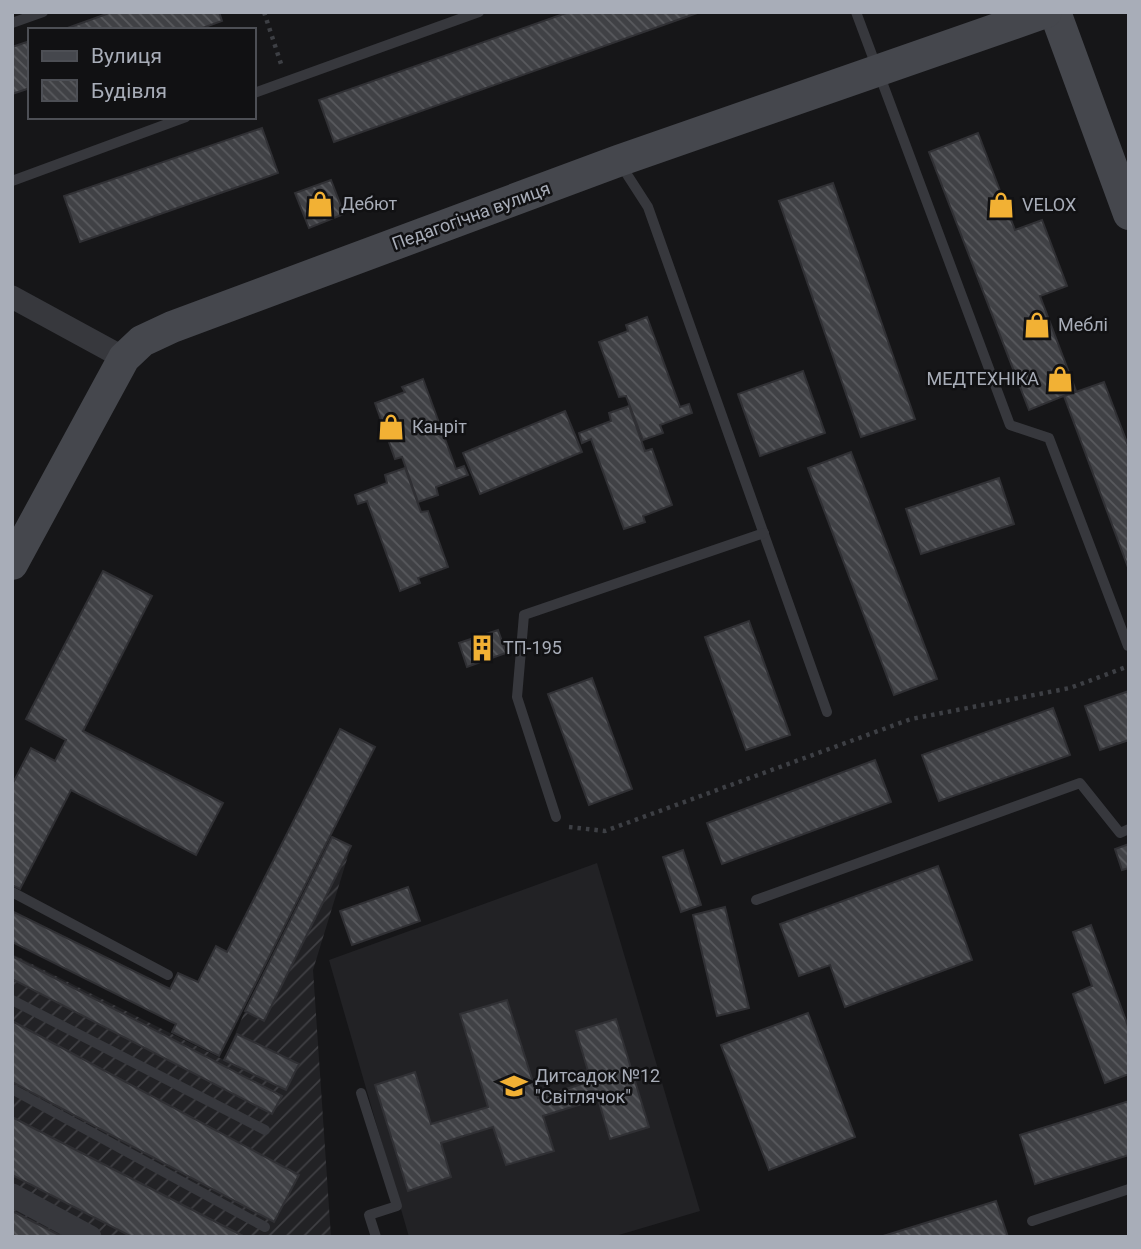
<svg xmlns="http://www.w3.org/2000/svg" width="1141" height="1249" font-family="Roboto,sans-serif">
<style>
.built{fill:#222225}
.industrial{fill:url(#industrial-furrows)}
.building{fill:url(#building-back-hatch);stroke:#303034;stroke-width:2}
.lines{fill:none;stroke-linecap:round;stroke-linejoin:round}
.path{stroke:#3d3f44;stroke-width:4.5;stroke-dasharray:3.5 5;stroke-linecap:butt}
.service{stroke:#37383d;stroke-width:10}
.minor{stroke:#37383d;stroke-width:23}
.secondary{stroke:#45474d;stroke-width:32}
.labels{text-anchor:middle;stroke-width:5;stroke-linejoin:round;paint-order:stroke}
.poi-label{font-size:18px;fill:#a8adb8;stroke:#111113;text-anchor:start}
.street-label{font-size:18px;fill:#a8adb8;stroke:#111113}
</style>
<defs>
<pattern id="industrial-furrows" width="10" height="10" patternUnits="userSpaceOnUse" patternTransform="scale(1.75)"><rect width="10" height="10" fill="#222225"/><path d="M-1 1l2-2M0 10L10 0M9 11l2-2" fill="none" stroke="#3f3f43"/></pattern>
<pattern id="building-back-hatch" width="6" height="6" patternUnits="userSpaceOnUse" patternTransform="scale(1.75)"><rect width="6" height="6" fill="#404145"/><path d="M-1 5l2 2M0 0l6 6M5-1l2 2" fill="none" stroke="#595a5e"/></pattern>
</defs>
<rect width="100%" height="100%" fill="#161618"/>
<!-- built -->
<polygon class="built" points="597,863 700,1211 612,1237 409,1237 329,960"/>
<!-- industrial -->
<polygon class="industrial" points="332,837 351,846 313,970 331,1237 12,1237 12,954 224,1060 245,1011"/>
<!-- building -->
<g class="building">
<polygon points="112,12 219,12 222,21 197,30 62,30"/>
<polygon points="569,12 700,12 334,142 319,100"/>
<polygon points="30,41 30,88 12,94 12,47"/>
<polygon points="262,128 278,173 80,242 64,196"/>
<polygon points="978,133 1015,230 1042,220 1067,286 1040,296 1076,391 1029,410 929,152"/>
<polygon points="331,180 344,214 309,228 295,193"/>
<polygon points="833,183 915,419 861,437 779,201"/>
<polygon points="647,317 680,407 689,404 692,413 660,425 663,433 643,440 626,396 619,397 599,342 628,331 626,325"/>
<polygon points="803,371 825,433 760,456 738,394"/>
<polygon points="423,379 456,469 464,466 468,475 436,487 438,495 418,502 402,457 395,459 375,403 405,392 402,387"/>
<polygon points="1104,382 1129,448 1129,570 1064,396"/>
<polygon points="629,406 645,451 652,449 672,505 643,516 645,522 624,529 591,439 582,443 579,433 611,421 609,413"/>
<polygon points="565,411 582,452 480,494 463,453"/>
<polygon points="851,452 937,679 894,695 808,468"/>
<polygon points="405,468 421,512 428,511 448,567 418,578 420,583 400,591 367,501 358,504 355,495 387,483 385,475"/>
<polygon points="999,478 1014,524 921,554 906,509"/>
<polygon points="103,571 152,596 83,731 223,803 196,855 71,790 20,889 12,885 12,785 31,748 55,761 66,740 26,719"/>
<polygon points="749,621 790,735 746,750 705,637"/>
<polygon points="498,630 506,653 467,667 459,643"/>
<polygon points="592,678 632,789 589,805 548,694"/>
<polygon points="1129,691 1129,740 1100,750 1085,706"/>
<polygon points="1053,708 1070,755 939,801 922,755"/>
<polygon points="340,729 375,747 219,1056 172,1032 176,1024 12,942 12,911 170,989 178,973 198,982 216,946 227,952"/>
<polygon points="875,760 891,802 722,864 707,823"/>
<polygon points="332,837 351,846 264,1021 245,1011"/>
<polygon points="1129,844 1129,868 1122,870 1115,849"/>
<polygon points="683,850 701,905 681,912 663,857"/>
<polygon points="938,866 972,960 845,1007 830,965 799,976 780,924"/>
<polygon points="408,887 420,921 352,945 340,911"/>
<polygon points="725,907 749,1008 717,1016 693,915"/>
<polygon points="1091,925 1129,1029 1129,1074 1105,1083 1073,994 1092,986 1073,932"/>
<polygon points="12,956 282,1096 272,1114 12,979"/>
<polygon points="507,1000 538,1098 591,1081 576,1031 616,1019 649,1127 610,1139 598,1099 543,1116 554,1151 506,1165 493,1127 441,1143 451,1177 408,1191 375,1085 415,1072 431,1124 488,1107 460,1014"/>
<polygon points="808,1013 855,1137 769,1170 721,1045"/>
<polygon points="12,1021 299,1175 274,1222 12,1082"/>
<polygon points="237,1034 299,1064 286,1090 224,1060"/>
<polygon points="1129,1101 1129,1155 1035,1184 1020,1135"/>
<polygon points="12,1117 245,1237 132,1237 12,1175"/>
<polygon points="996,1201 1008,1237 880,1237"/>
<polygon points="12,1211 63,1237 12,1237"/>
</g>
<g class="lines">
<!-- path -->
<g class="path">
<polyline points="264,12 282,67"/>
<polyline points="569,827 605,831 911,719 1070,688 1129,666"/>
</g>
<!-- service -->
<g class="service">
<polyline points="856,12 1010,425 1049,438 1128,646"/>
<polyline points="12,23 43,12"/>
<polyline points="254,93 479,12"/>
<polyline points="619,162 648,207 827,712"/>
<polyline points="12,181 186,117"/>
<polyline points="556,817 517,697 524,615 764,533"/>
<polyline points="12,892 168,975"/>
<polyline points="756,900 1080,783 1120,833 1129,829"/>
<polyline points="12,1000 265,1130"/>
<polyline points="12,1089 265,1227"/>
<polyline points="361,1093 397,1206 369,1215 376,1237"/>
<polyline points="1032,1221 1129,1189"/>
</g>
<!-- minor -->
<g class="minor">
<polyline points="12,297 124,358"/>
<polyline points="12,1195 90,1237"/>
</g>
<!-- secondary -->
<g class="secondary">
<polyline points="1055,12 1129,214"/>
<polyline points="12,564 124,358 142,341 172,327 618,161 1046,12"/>
</g>
</g>
<!-- icons -->
<defs>
<g id="shop-bare" transform="scale(2.1)"><path d="M-5-2.5h2.3a2.7 3.5 0 0 1 5.4 0H5L5.5 6h-11ZM-1.5-2.5h3a1.5 2.3 0 0 0-3 0Z" fill="#f2b134" stroke="#111113" stroke-width="2.5" paint-order="stroke"/></g>
<g id="building-bare" transform="scale(2.1)"><path d="M-4-6H4V6H1V3H-1V6H-4ZM-2.5-4.3h1.7v1.8h-1.7ZM.8-4.3h1.7v1.8H.8ZM-2.5-1h1.7V.8h-1.7ZM.8-1h1.7V.8H.8Z" fill="#f2b134" stroke="#111113" stroke-width="2.5" paint-order="stroke"/></g>
<g id="school-bare" transform="scale(2.1)"><path d="M0-5L7-2L0 1L-7-2ZM-4 1L0 2.5L4 1V4Q0 6-4 4Z" fill="#f2b134" stroke="#111113" stroke-width="2.5" paint-order="stroke"/></g>
</defs>
<g fill-rule="evenodd">
<use href="#shop-bare" x="320" y="204"/>
<use href="#shop-bare" x="1001" y="205"/>
<use href="#shop-bare" x="1037" y="325"/>
<use href="#shop-bare" x="1060" y="379"/>
<use href="#shop-bare" x="391" y="427"/>
<use href="#building-bare" x="482" y="648"/>
<use href="#school-bare" x="514" y="1086"/>
</g>
<g class="labels">
<!-- poi labels -->
<g class="poi-label">
<text x="341" y="210">Дебют</text>
<text x="1022" y="211">VELOX</text>
<text x="1058" y="331">Меблі</text>
<text x="1039" y="385" text-anchor="end">МЕДТЕХНІКА</text>
<text x="412" y="433">Канріт</text>
<text x="503" y="654">ТП-195</text>
<text x="535" y="1082">Дитсадок №12<tspan x="535" dy="21">"Світлячок"</tspan></text>
</g>
<!-- street labels -->
<g class="street-label">
<text transform="translate(471 216) rotate(-20)" y="6">Педагогічна вулиця</text>
</g>
</g>
<!-- border -->
<rect width="1141" height="1249" fill="none" stroke="#a8adb8" stroke-width="28"/>
<!-- legend -->
<rect x="28" y="28" width="228" height="91" fill="#111113" stroke="#4d4f55" stroke-width="2"/>
<rect x="42" y="51" width="35" height="10" fill="#45474d" stroke="#4d4f55" stroke-width="2"/>
<text x="91" y="63" font-size="21" fill="#a8adb8">Вулиця</text>
<rect x="42" y="80" width="35" height="21" fill="url(#building-back-hatch)" stroke="#4d4f55" stroke-width="2"/>
<text x="91" y="98" font-size="21" fill="#a8adb8">Будівля</text>
</svg>
